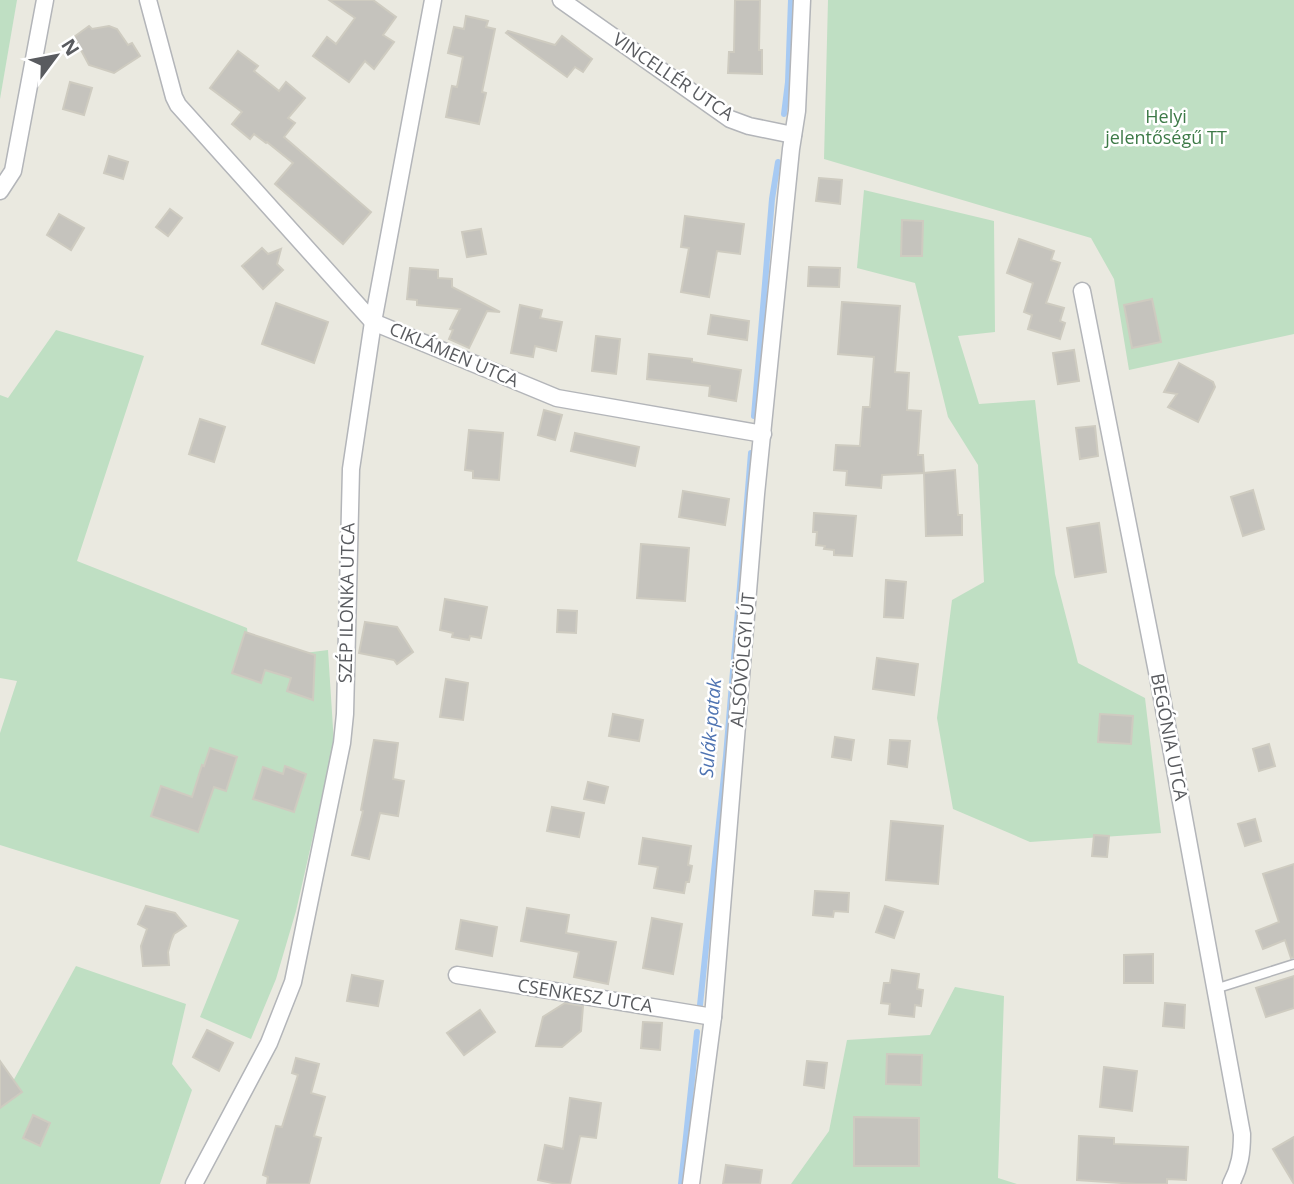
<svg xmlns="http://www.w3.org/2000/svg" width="1294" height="1184" font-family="'Open Sans',sans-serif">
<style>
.green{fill:#bfdfc3}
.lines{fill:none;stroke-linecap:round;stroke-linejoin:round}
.stream{stroke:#a7caf3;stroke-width:6}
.building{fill:#c5c3bd;stroke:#cecbc0;stroke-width:2}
.lane-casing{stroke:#b3b5b9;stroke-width:11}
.street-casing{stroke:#b3b5b9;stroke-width:19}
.lane{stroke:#fff;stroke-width:8}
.street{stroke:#fff;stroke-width:16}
.labels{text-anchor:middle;stroke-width:5;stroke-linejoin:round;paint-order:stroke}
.street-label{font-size:18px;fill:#595b5f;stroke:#fff}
.park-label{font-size:18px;fill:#3d7a47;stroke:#fff}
.water-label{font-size:19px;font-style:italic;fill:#4f74b2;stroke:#fff}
</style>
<rect width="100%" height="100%" fill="#eae9e0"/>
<!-- green -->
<g class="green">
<polygon points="0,0 17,0 0,99"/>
<polygon points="828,0 1294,0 1294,334 1129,370 1114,279 1091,238 824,159"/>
<polygon points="864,190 994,221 995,332 958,336 979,404 1035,400 1055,574 1078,663 1145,698 1161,833 1030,842 953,809 937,718 952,600 984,582 978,465 948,417 915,283 857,268"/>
<polygon points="56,330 144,356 77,561 247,628 250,660 328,650 334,744 296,911 276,979 251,1039 200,1017 239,920 0,845 0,733 17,681 0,678 0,395 8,398"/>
<polygon points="76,966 186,1004 172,1064 192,1090 160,1184 0,1184 0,1105"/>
<polygon points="955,987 1004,996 998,1178 1017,1184 791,1184 829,1131 847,1040 930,1035"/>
</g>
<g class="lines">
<!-- stream -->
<g class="stream">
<polyline points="784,114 788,82 791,0"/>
<polyline points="754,416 772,199 778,162"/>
<polyline points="700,1005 726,756 751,453"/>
<polyline points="681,1184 697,1032"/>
</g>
</g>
<!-- building -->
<g class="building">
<polygon points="329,0 373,0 396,17 383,35 394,42 374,69 365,61 349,82 313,56 327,37 336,44 355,18"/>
<polygon points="735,0 760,0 759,50 762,50 762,74 728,73 729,52 734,52"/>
<polygon points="466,16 488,21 486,27 495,29 482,92 486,93 479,124 446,117 452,86 457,87 463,57 448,53 454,27 464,29"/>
<polygon points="89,26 92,29 109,26 117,29 128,45 132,43 140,56 114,73 89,65 74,37"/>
<polygon points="508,31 555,45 562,36 592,59 583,72 575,67 567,77 506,33"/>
<polygon points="238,51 258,66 254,71 279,91 286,82 305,98 288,118 295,123 284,137 371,212 343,244 275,184 293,163 267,142 266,143 254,134 250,139 232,124 242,112 210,88"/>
<polygon points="70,82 92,88 84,115 63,109"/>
<polygon points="109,156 128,162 123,179 104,173"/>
<polygon points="819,178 842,180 840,204 816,201"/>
<polygon points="170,209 182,218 168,236 156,227"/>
<polygon points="59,214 84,228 71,250 47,235"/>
<polygon points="685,216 744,224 740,254 717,251 709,297 681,292 689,248 681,247"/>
<polygon points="902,220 923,221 922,256 901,256"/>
<polygon points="481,229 486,254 467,257 462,232"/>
<polygon points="1019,239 1054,251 1051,260 1060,263 1046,303 1064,308 1060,321 1065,323 1060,339 1028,329 1032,315 1024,312 1033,283 1007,273"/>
<polygon points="262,248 268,254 281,249 277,264 283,270 263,289 242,266"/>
<polygon points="809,267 840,268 839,287 808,286"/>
<polygon points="410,268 438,270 438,278 452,279 452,287 500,312 487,311 469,348 449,339 453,330 450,329 460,309 417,305 417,300 407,299"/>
<polygon points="1152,299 1161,342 1132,348 1124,305"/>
<polygon points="842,302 900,306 895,372 909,373 907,410 921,411 918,455 923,455 924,473 882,475 881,488 846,485 847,471 834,470 836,445 860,446 863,407 870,407 874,357 838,354"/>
<polygon points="276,303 328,322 314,363 262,344"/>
<polygon points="520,305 542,310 540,318 562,322 556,351 535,346 533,357 511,353"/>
<polygon points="711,315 749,321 747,340 708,334"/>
<polygon points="596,336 620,339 616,374 592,371"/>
<polygon points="1074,350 1079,381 1058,384 1053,353"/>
<polygon points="649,354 692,359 692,362 741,370 736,401 709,396 710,386 647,379"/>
<polygon points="1179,363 1213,382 1215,387 1198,422 1168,407 1177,394 1164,392"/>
<polygon points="544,410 562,415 555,440 538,435"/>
<polygon points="200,419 225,427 214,462 189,454"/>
<polygon points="1095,426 1098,456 1080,459 1076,428"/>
<polygon points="469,430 503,433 499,480 473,478 473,471 465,470"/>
<polygon points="575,433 639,447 635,466 571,451"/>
<polygon points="955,470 958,515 962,515 962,535 926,536 924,473"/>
<polygon points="1253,490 1264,529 1243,536 1231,497"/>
<polygon points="683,491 729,499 725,525 679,517"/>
<polygon points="814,513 856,516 852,556 834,555 834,550 824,549 825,546 816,545 817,532 813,532"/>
<polygon points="1099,523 1106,572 1075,577 1067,528"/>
<polygon points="641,544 689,548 685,601 637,598"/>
<polygon points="886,580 906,582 903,618 884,617"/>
<polygon points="445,599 487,607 481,638 470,636 469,640 452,637 453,633 440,630"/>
<polygon points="558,610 577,611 576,633 557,632"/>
<polygon points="365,622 397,627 413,652 397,664 394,660 359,653"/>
<polygon points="245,632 315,655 313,700 287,691 291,678 265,670 261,683 232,673"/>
<polygon points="877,658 918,664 914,695 873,689"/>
<polygon points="446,679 468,683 463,720 440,717"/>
<polygon points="613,714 643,720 639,741 609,736"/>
<polygon points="1100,714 1133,716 1131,744 1098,742"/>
<polygon points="835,737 854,740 851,760 832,757"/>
<polygon points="374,740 398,743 393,779 404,781 398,816 380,813 369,859 352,855 363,811 361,810"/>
<polygon points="890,740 910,741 907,767 888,764"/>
<polygon points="1269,744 1275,766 1259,771 1253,749"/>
<polygon points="210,748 237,757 226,791 214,787 198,832 151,816 161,786 192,797 202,765 204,766"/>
<polygon points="285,766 306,774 294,812 253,799 263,767 283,774"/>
<polygon points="588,782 608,787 604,803 584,799"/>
<polygon points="552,807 584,813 579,837 547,831"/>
<polygon points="1255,819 1261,841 1245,846 1238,824"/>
<polygon points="891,821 943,826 938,884 886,880"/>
<polygon points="1094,835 1109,836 1107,857 1092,856"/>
<polygon points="643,838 691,846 688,865 692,866 689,882 686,882 684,893 654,888 658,867 639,864"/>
<polygon points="1294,864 1294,957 1291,958 1285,940 1263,949 1256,931 1279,922 1263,874"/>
<polygon points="815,891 849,893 848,912 834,911 833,917 813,915"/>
<polygon points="146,906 175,913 186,926 174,934 171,941 168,952 169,965 143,966 141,946 147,929 138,924"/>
<polygon points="885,906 903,912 894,938 876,932"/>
<polygon points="527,908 569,915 566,933 616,942 608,984 574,977 579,952 521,941"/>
<polygon points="652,918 682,924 673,974 643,968"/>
<polygon points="461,920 497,927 492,956 456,949"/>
<polygon points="1153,954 1153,983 1124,983 1124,955"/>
<polygon points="892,970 919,974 917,989 923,990 921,1006 915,1005 914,1017 889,1014 890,1004 881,1003 884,983 890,983"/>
<polygon points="352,975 383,981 378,1006 347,1001"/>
<polygon points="1294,976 1294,1008 1266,1017 1256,988"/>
<polygon points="565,1003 583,1006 581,1031 562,1047 536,1046 543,1017"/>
<polygon points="1165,1003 1185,1005 1184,1028 1163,1026"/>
<polygon points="480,1010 495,1032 464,1055 447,1033"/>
<polygon points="643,1022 662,1023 660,1050 641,1048"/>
<polygon points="207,1030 233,1043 219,1071 193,1057"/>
<polygon points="887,1054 922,1055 921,1085 886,1084"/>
<polygon points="296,1058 319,1064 311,1093 325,1097 314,1136 321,1138 309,1184 267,1184 268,1177 263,1175 276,1126 282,1127 298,1075 292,1073"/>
<polygon points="0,1061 22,1092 0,1108"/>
<polygon points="807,1061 827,1063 824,1088 804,1085"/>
<polygon points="1104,1067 1137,1071 1132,1111 1100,1107"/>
<polygon points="570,1098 601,1103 596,1138 580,1136 570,1184 557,1184 538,1180 545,1145 563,1149"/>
<polygon points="33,1115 50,1123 40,1146 23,1138"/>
<polygon points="854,1117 919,1118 919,1166 854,1166"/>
<polygon points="1079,1136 1114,1138 1114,1144 1188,1147 1186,1180 1167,1179 1167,1184 1137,1184 1077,1180"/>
<polygon points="1294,1137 1294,1184 1273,1149"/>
<polygon points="726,1165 762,1170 760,1184 723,1184"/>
</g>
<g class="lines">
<!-- lane casing -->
<g class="lane-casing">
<polyline id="lane" points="1215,989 1294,964"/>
</g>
<!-- street casing -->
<g class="street-casing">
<g id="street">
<polyline points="148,0 174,97 178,105 373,322 557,398 763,434"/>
<polyline points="561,0 730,119 749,126 793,135"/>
<polyline points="0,191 13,171 45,0"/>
<path d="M 1082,291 L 1159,682 L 1242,1134 C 1242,1153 1240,1167 1231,1184"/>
<polyline points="457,975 713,1017"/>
<polyline points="194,1184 269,1043 293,982 342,743 345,714 351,469 373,322 433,0"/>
<polyline points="691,1184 713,1017 756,494 791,149 797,111 802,0"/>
</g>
</g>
<!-- lane -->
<use href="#lane" class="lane"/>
<!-- street -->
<use href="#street" class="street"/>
</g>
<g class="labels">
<!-- street labels -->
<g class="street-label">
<text transform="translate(673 77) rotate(34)" y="6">VINCELLÉR UTCA</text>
<text transform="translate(454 355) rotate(23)" y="6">CIKLÁMEN UTCA</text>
<text transform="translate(347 603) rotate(-89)" y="6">SZÉP ILONKA UTCA</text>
<text transform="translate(743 660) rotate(-85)" y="6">ALSÓVÖLGYI ÚT</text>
<text transform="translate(1169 737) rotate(79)" y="6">BEGÓNIA UTCA</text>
<text transform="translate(585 996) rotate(9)" y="6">CSENKESZ UTCA</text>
</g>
<!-- park labels -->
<g class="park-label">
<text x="1166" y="123">Helyi<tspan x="1166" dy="21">jelentőségű TT</tspan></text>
</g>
<!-- water labels -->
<g class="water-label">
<text transform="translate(710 728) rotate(-85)" y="7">Sulák-patak</text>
</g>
</g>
<!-- north arrow -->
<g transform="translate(56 56) rotate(58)" stroke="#ffffff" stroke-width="5" paint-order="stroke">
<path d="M0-5L12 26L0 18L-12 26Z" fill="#595b5f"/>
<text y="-10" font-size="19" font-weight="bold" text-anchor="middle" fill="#595b5f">N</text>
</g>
</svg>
